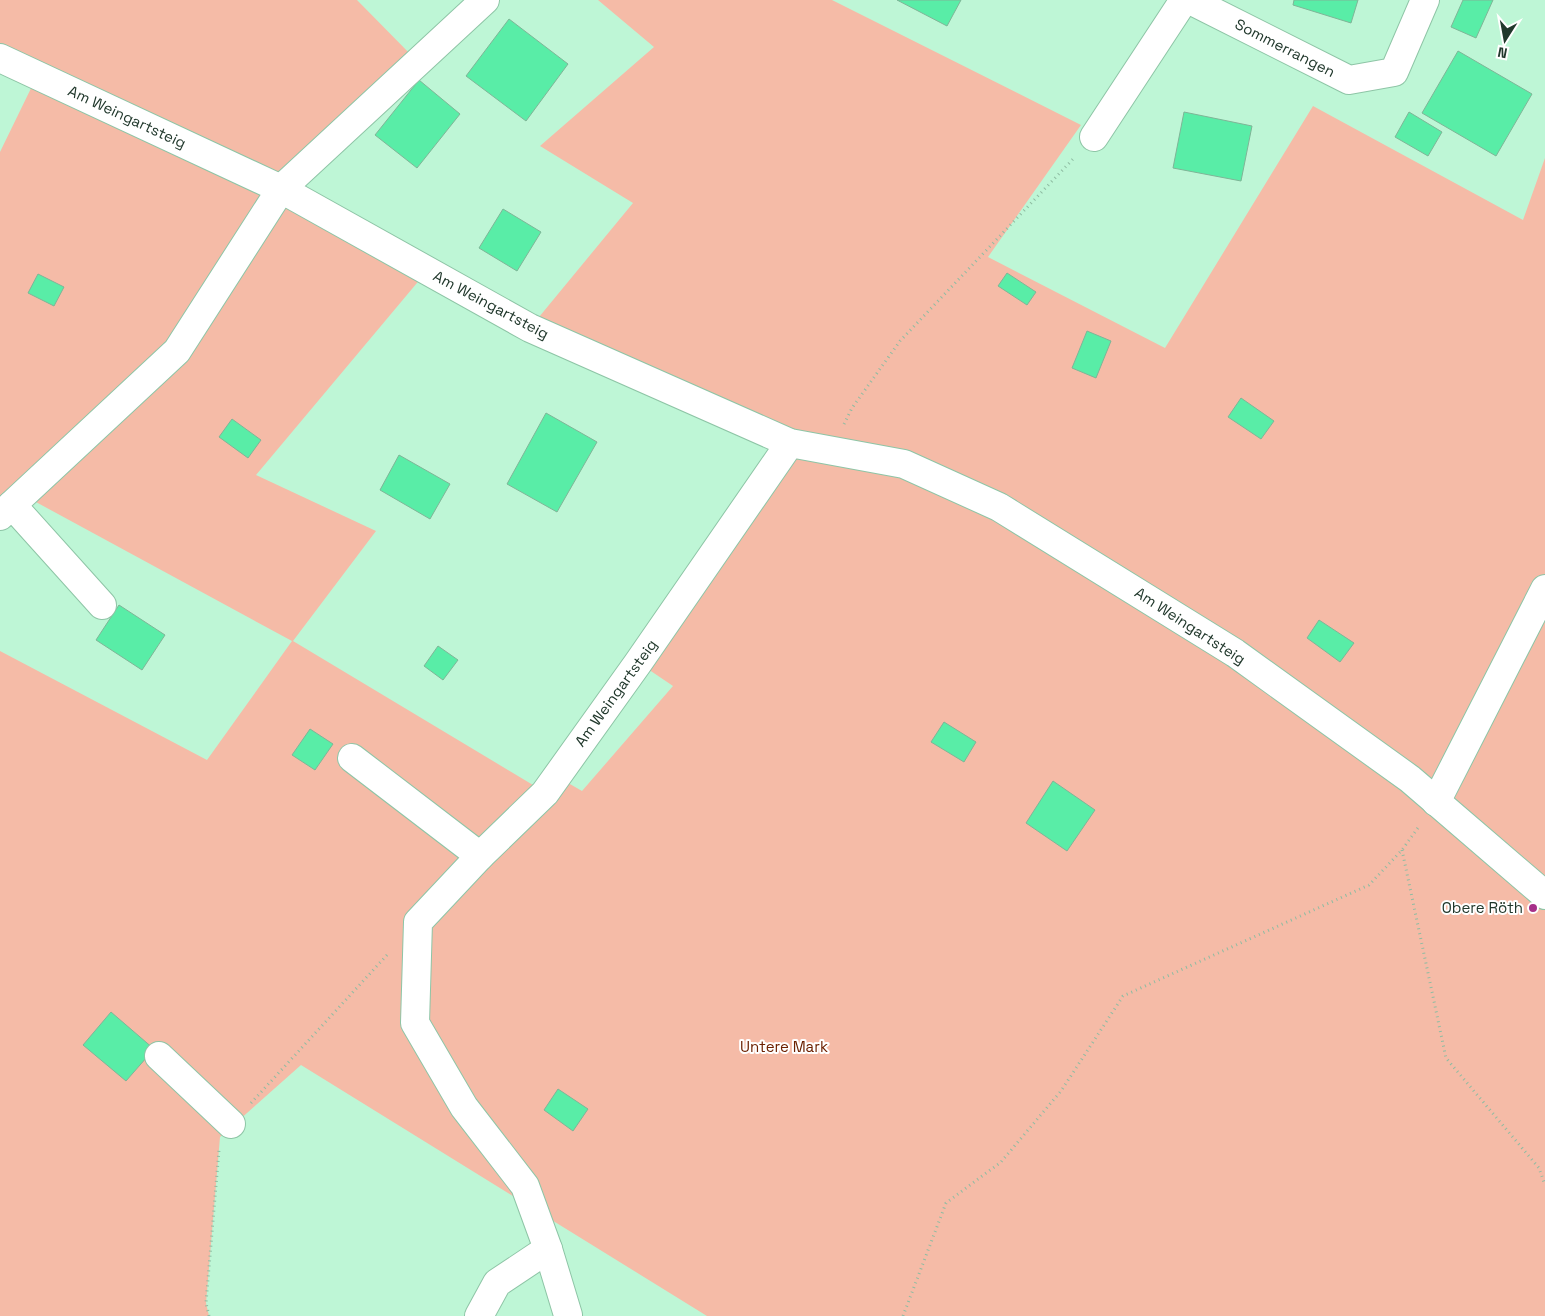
<svg xmlns="http://www.w3.org/2000/svg" width="1545" height="1316" font-family="'Space Grotesk',sans-serif">
<style>
.green{fill:#f5bba7}
.building{fill:#59eda7;stroke:#7fb597}
.lines{fill:none;stroke-linecap:round;stroke-linejoin:round}
.minor-casing{stroke:#8ec5a6;stroke-width:30}
.path{stroke:#8ebca2;stroke-width:3;stroke-dasharray:1 4;stroke-linecap:butt}
.minor{stroke:#fff;stroke-width:28}
.poi-dot{fill:#a63089;stroke:#fff;stroke-width:2}
.labels{text-anchor:middle;stroke-width:4;stroke-linejoin:round;paint-order:stroke}
.street-label{font-size:15px;fill:#21382c;stroke:#fff}
.poi-label{font-size:15px;fill:#21382c;stroke:#fff;text-anchor:end}
.park-label{font-size:15px;fill:#6c2000;stroke:#fff}
</style>
<rect width="100%" height="100%" fill="#bef6d6"/>
<!-- green -->
<polygon class="green" points="0,0 357,0 418,62 281,189 427,271 256,475 376,531 293,641 543,791 556,776 582,791 673,686 639,663 790,443 530,328 633,203 540,146 654,47 598,0 832,0 1081,125 988,257 1165,348 1313,106 1523,220 1545,158 1545,1316 707,1316 301,1065 220,1137 206,1303 209,1316 0,1316 0,651 207,760 292,641 23,495 0,516 0,152 37,76 0,58"/>
<!-- building -->
<g class="building">
<polygon points="897,0 961,0 947,26"/>
<polygon points="1294,0 1358,0 1351,23 1293,5"/>
<polygon points="1463,0 1493,0 1476,38 1451,27"/>
<polygon points="509,19 568,64 526,121 466,76"/>
<polygon points="1458,51 1532,94 1496,156 1422,113"/>
<polygon points="419,80 460,114 417,168 375,135"/>
<polygon points="1184,112 1252,126 1241,181 1173,168"/>
<polygon points="1409,112 1442,132 1428,156 1395,137"/>
<polygon points="503,209 541,232 517,271 479,248"/>
<polygon points="1007,273 1036,292 1027,305 998,286"/>
<polygon points="38,274 64,287 54,306 28,293"/>
<polygon points="1087,331 1111,341 1096,378 1072,368"/>
<polygon points="1241,398 1274,421 1261,439 1228,417"/>
<polygon points="546,413 597,442 557,512 507,484"/>
<polygon points="232,419 261,440 248,458 219,437"/>
<polygon points="399,455 450,484 430,519 380,490"/>
<polygon points="119,605 165,635 142,670 96,640"/>
<polygon points="1319,620 1354,643 1340,662 1307,638"/>
<polygon points="438,646 458,660 443,680 424,666"/>
<polygon points="944,722 976,742 964,762 931,742"/>
<polygon points="310,729 333,744 315,770 292,755"/>
<polygon points="1053,781 1095,810 1067,851 1026,823"/>
<polygon points="111,1012 154,1049 126,1081 83,1045"/>
<polygon points="558,1089 588,1109 573,1131 544,1110"/>
</g>
<g class="lines">
<!-- minor casing -->
<g class="minor-casing">
<g id="minor">
<polyline points="1190,0 1349,80 1394,72 1425,0"/>
<polyline points="0,58 281,189 530,328 790,443 904,464 999,507 1235,653 1410,779 1545,895"/>
<polyline points="1094,137 1184,0"/>
<polyline points="12,505 102,605"/>
<polyline points="0,516 177,351 281,189 485,0"/>
<polyline points="352,758 480,856"/>
<polyline points="1436,802 1545,589"/>
<polyline points="159,1056 231,1124"/>
<polyline points="568,1315 548,1249 525,1186 464,1107 415,1023 418,922 480,856 545,793 638,663 790,443"/>
<polyline points="479,1316 497,1283 548,1249"/>
</g>
</g>
<!-- path -->
<g class="path">
<polyline points="844,424 852,408 900,341 1075,157"/>
<polyline points="1402,850 1446,1058 1539,1168 1545,1185"/>
<polyline points="251,1103 387,955"/>
<polyline points="209,1316 206,1303 219,1150"/>
<polyline points="903,1316 946,1203 1001,1162 1061,1091 1123,996 1369,885 1402,850 1420,825"/>
</g>
<!-- minor -->
<use href="#minor" class="minor"/>
</g>
<!-- markers -->
<circle class="poi-dot" cx="1533" cy="908" r="5"/>
<g class="labels">
<!-- street labels -->
<g class="street-label">
<text transform="translate(1285 48) rotate(27)" y="5">Sommerrangen</text>
<text transform="translate(127 117) rotate(25)" y="5">Am Weingartsteig</text>
<text transform="translate(491 305) rotate(28)" y="5">Am Weingartsteig</text>
<text transform="translate(1190 626) rotate(33)" y="5">Am Weingartsteig</text>
<text transform="translate(616 693) rotate(-54)" y="5">Am Weingartsteig</text>
</g>
<!-- poi labels -->
<g class="poi-label">
<text x="1523" y="913">Obere Röth</text>
</g>
<!-- park labels -->
<g class="park-label">
<text x="784" y="1052">Untere Mark</text>
</g>
</g>
<!-- north arrow -->
<g transform="translate(1505 40) rotate(191)" stroke="#ffffff" stroke-width="4" paint-order="stroke">
<path d="M0-4L9 19L0 12L-9 19Z" fill="#21382c"/>
<text y="-8" font-size="14" font-weight="bold" text-anchor="middle" fill="#21382c">N</text>
</g>
</svg>
